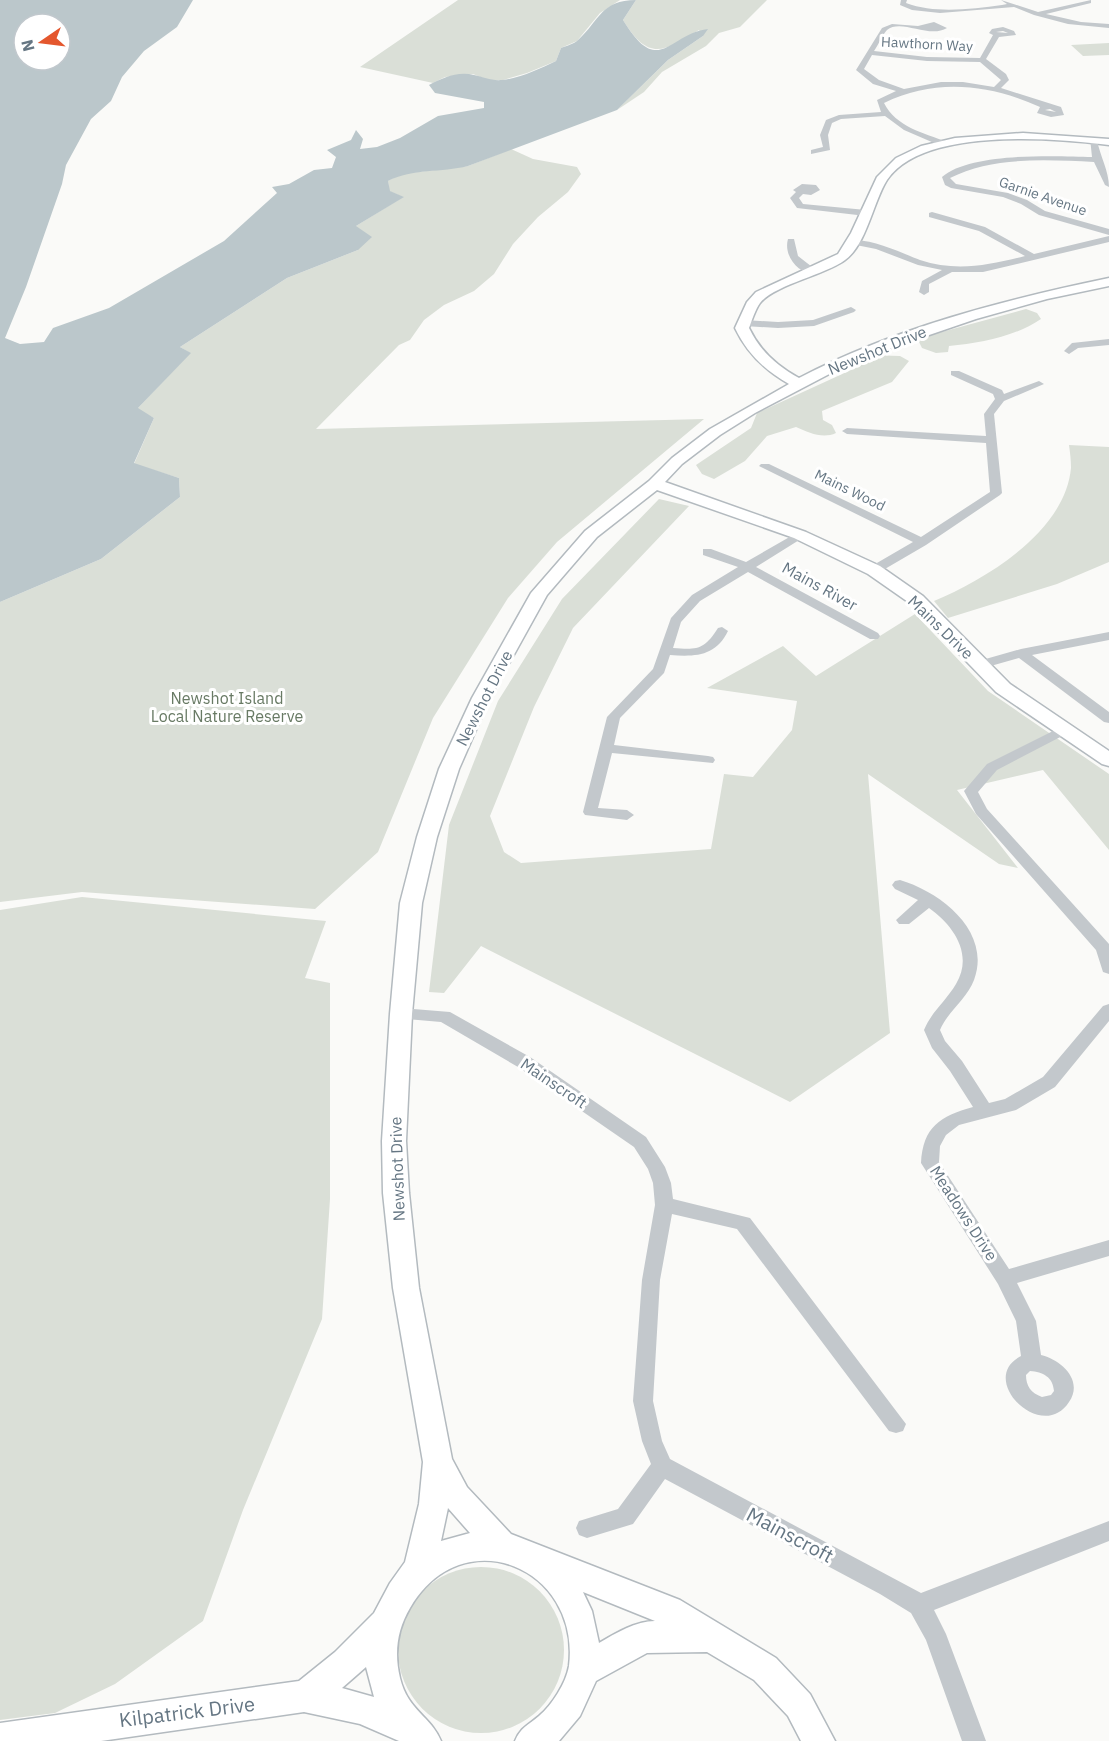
<svg xmlns="http://www.w3.org/2000/svg" width="1109" height="1741" font-family="'IBM Plex Sans',sans-serif">
<style>
.green{fill:#dadfd7}
.water{fill:#bbc7cb;fill-rule:evenodd}
.lines{fill:none;stroke-linecap:round;stroke-linejoin:round}
.secondary-casing{stroke:#b3babf;stroke-width:3}
.street{fill:#c3c8cc;fill-rule:evenodd}
.secondary{fill:#fff;fill-rule:evenodd}
.labels{text-anchor:middle;stroke-width:6;stroke-linejoin:round;paint-order:stroke}
.far-street-label{font-size:14px;fill:#657683;stroke:#fff}
.street-label{font-size:16px;fill:#657683;stroke:#fff}
.park-label{font-size:16px;fill:#687a64;stroke:#fff}
.near-street-label{font-size:20px;fill:#657683;stroke:#fff}
</style>
<rect width="100%" height="100%" fill="#fafaf8"/>
<!-- green -->
<g class="green">
<polygon points="458,0 620,0 600,13 577,41 561,48 556,61 527,73 503,80 488,80 473,74 445,77 433,83 360,67"/>
<path d="M 636,0 L 767,0 L 740,27 L 719,33 L 706,46 L 662,72 L 644,92 L 617,110 L 668,60 L 703,36 L 699,30 C 663,52 649,62 623,20 Z"/>
<polygon points="1109,43 1109,55 1083,56 1071,45"/>
<polygon points="511,149 533,159 577,167 581,174 568,192 538,217 513,244 494,274 474,291 444,305 424,320 410,340 399,345 316,429 704,419 557,542 508,598 433,718 378,852 315,909 82,892 0,902 0,602 101,559 180,497 179,478 134,464 154,418 137,409 190,353 180,347 287,278 358,250 356,226 403,197 389,191 388,181 401,174 468,166"/>
<path d="M 1026,309 L 1037,313 L 1041,319 C 1014,337 981,343 949,346 L 948,352 L 936,353 L 922,348 L 918,340 L 927,336 Z"/>
<path d="M 867,355 L 900,356 L 909,361 L 892,382 L 822,411 L 823,420 L 832,425 L 836,433 C 823,439 809,433 796,427 L 767,436 L 745,461 L 714,479 L 702,474 L 696,465 L 751,428 L 757,413 L 851,370 Z"/>
<path d="M 1069,445 L 1109,447 L 1109,562 L 1057,584 L 948,618 L 934,601 C 986,579 1065,532 1071,468 C 1071,460 1070,452 1069,445 Z"/>
<polygon points="659,499 689,506 573,628 534,707 490,816 504,852 521,863 711,849 724,774 753,777 792,730 797,701 707,688 783,646 816,676 915,614 988,691 1109,774 1109,850 1043,770 957,790 1018,868 999,864 868,774 890,1033 790,1102 481,946 444,993 429,992 449,825 498,701 562,599"/>
<polygon points="82,897 326,921 305,978 330,983 330,1199 322,1319 243,1510 203,1621 115,1684 55,1713 0,1720 0,910"/>
<circle cx="481" cy="1650" r="83"/>
</g>
<!-- water -->
<path class="water" d="M 0,0 L 193,0 L 177,27 L 144,51 L 122,77 L 111,101 L 91,119 L 66,165 L 62,184 L 26,287 L 5,338 L 20,344 L 44,342 L 53,328 L 109,308 L 224,241 L 277,193 L 272,187 L 289,184 L 314,170 L 332,168 L 336,157 L 327,150 L 351,140 L 356,130 L 363,139 L 360,149 L 377,147 L 400,138 L 438,116 L 484,108 L 484,102 L 435,93 L 429,85 C 443,78 457,71 474,75 C 484,77 491,81 502,80 C 521,78 539,69 556,61 L 561,48 C 566,46 574,44 578,40 C 600,20 601,0 636,0 L 623,20 C 659,79 668,34 708,29 L 703,36 L 668,60 L 617,110 L 468,166 C 441,173 413,168 388,181 L 390,191 L 404,197 L 356,226 L 372,237 L 358,250 L 287,278 L 180,347 L 191,353 L 138,408 L 154,418 L 134,463 L 179,478 L 180,497 L 101,559 L 0,602 ZM 24,24 L 60,24 L 60,60 L 24,60 Z"/>
<g class="lines">
<!-- secondary casing -->
<g class="secondary-casing">
<path id="secondary" d="M 1023,133 L 1109,139 L 1109,145 C 1053,138 923,127 887,180 C 873,202 867,244 845,260 C 825,275 774,285 760,303 C 755,310 752,320 749,328 C 760,351 777,366 799,378 C 895,328 1003,300 1109,278 L 1109,286 L 1047,299 L 976,319 L 856,360 L 755,413 L 720,435 L 682,464 L 665,482 L 806,532 L 880,566 L 923,596 L 1010,684 L 1109,751 L 1109,766 L 1102,764 L 996,692 L 911,604 L 868,574 L 794,538 L 657,490 L 597,537 L 547,595 L 490,698 L 459,769 L 437,837 L 422,903 L 412,1014 L 406,1141 L 409,1193 L 419,1288 L 452,1459 L 467,1487 L 511,1534 L 680,1600 L 776,1658 L 810,1694 L 835,1741 L 801,1741 L 788,1716 L 754,1680 L 707,1652 L 647,1653 L 596,1681 L 580,1716 L 559,1741 L 515,1741 C 520,1728 528,1725 539,1716 C 552,1705 566,1683 569,1666 C 581,1567 462,1518 410,1608 C 397,1630 394,1653 400,1678 C 408,1711 431,1716 441,1741 L 399,1741 L 360,1724 L 304,1712 L 101,1741 L 0,1741 L 0,1723 L 299,1681 L 335,1652 L 374,1613 L 390,1583 L 405,1562 L 419,1504 L 423,1462 L 393,1288 L 383,1193 L 382,1141 L 390,1014 L 400,903 L 417,837 L 439,769 L 472,698 L 531,593 L 585,531 L 649,481 L 672,458 L 710,429 L 789,384 C 764,370 747,353 735,328 L 747,302 L 756,292 L 838,254 L 851,233 L 877,177 L 896,158 L 921,146 L 955,138 ZM 448,1508 L 470,1533 L 441,1541 ZM 583,1592 L 655,1621 C 636,1621 616,1633 599,1643 L 592,1611 ZM 366,1667 L 374,1697 L 342,1688 Z"/>
</g>
<!-- street -->
<g class="street">
<path d="M 901,0 L 907,0 L 906,3 C 936,14 971,9 1002,5 L 1007,4 L 1001,0 L 1038,12 L 1091,0 L 1091,3 L 1046,14 L 1081,22 L 1109,24 L 1109,28 L 1068,24 L 1034,15 L 1014,7 L 940,13 L 912,10 L 900,5 Z"/>
<path d="M 934,22 L 947,28 C 929,39 901,18 887,30 C 882,35 878,46 874,51 L 927,57 L 980,58 L 993,35 L 989,33 L 992,29 L 1003,27 L 1014,31 L 1016,35 L 999,37 L 986,59 L 1006,74 L 1009,80 L 1001,88 L 1061,107 L 1064,115 L 1051,117 L 1037,113 L 1040,107 C 989,84 935,78 884,103 C 896,127 924,133 947,142 L 947,146 L 941,146 L 904,130 L 885,116 L 841,119 L 832,123 L 828,135 L 830,150 L 811,154 L 811,150 L 823,147 L 820,135 L 826,120 L 839,115 L 881,112 L 877,100 L 896,91 L 873,84 L 856,70 L 882,28 L 892,24 L 918,26 ZM 1003,31 L 1008,33 L 996,32 ZM 872,55 L 927,61 L 980,62 L 1001,80 L 994,87 L 963,82 L 941,82 L 904,89 L 879,80 L 864,69 ZM 1050,109 L 1056,112 L 1045,110 Z"/>
<path d="M 1090,138 L 1097,140 C 1100,156 1109,171 1109,187 L 1105,185 L 1094,162 C 1048,160 993,156 950,178 L 956,184 L 1008,193 L 1027,200 L 1045,211 L 1109,229 L 1109,235 L 1039,215 L 1021,204 L 1003,197 L 951,188 L 945,185 L 942,177 C 971,152 1055,156 1092,157 Z"/>
<polygon points="802,184 816,185 820,190 811,195 803,194 799,198 803,204 866,210 870,213 866,216 797,208 790,198 796,192 793,190"/>
<path d="M 932,212 L 985,227 L 1034,254 L 1109,236 L 1109,242 L 983,272 L 952,272 L 929,284 L 929,292 L 924,295 L 919,292 L 922,281 L 942,270 L 918,265 L 876,249 L 846,243 C 860,233 904,254 920,260 C 956,272 990,265 1025,256 L 979,231 L 929,217 L 929,213 Z"/>
<path d="M 788,239 L 794,239 L 798,256 L 816,270 L 816,274 C 799,275 783,256 788,239 Z"/>
<polygon points="851,307 856,310 854,312 814,326 778,328 744,326 739,323 744,320 778,322 813,320"/>
<polygon points="1109,339 1109,345 1078,348 1069,354 1064,351 1072,343"/>
<polygon points="951,371 959,371 1002,390 1004,394 1039,381 1044,384 1004,401 994,414 1002,493 1000,495 926,545 878,573 870,573 870,567 913,542 759,466 761,464 769,464 921,537 990,492 986,443 847,434 842,431 847,428 986,436 984,414 995,399 993,394 951,375"/>
<path d="M 800,531 L 804,533 L 804,537 L 756,567 L 878,633 L 880,636 L 878,639 L 870,639 L 748,572 L 700,601 L 681,622 L 673,648 C 697,650 704,650 718,628 L 722,627 L 728,631 C 716,656 696,657 670,655 L 664,673 L 620,718 L 614,745 L 708,756 L 713,757 L 715,760 L 713,763 L 612,753 L 598,808 L 627,810 L 634,815 L 627,820 L 585,815 L 583,812 L 607,717 L 653,669 L 671,618 L 692,595 L 738,567 L 703,555 L 703,549 L 711,549 L 746,562 Z"/>
<polygon points="1109,632 1109,640 1032,655 1109,712 1109,723 1104,722 1019,658 980,669 974,665 975,662 1021,649"/>
<polygon points="1063,726 1070,730 1068,733 997,770 978,792 987,809 1109,944 1109,974 1103,972 1096,950 976,814 964,791 987,764"/>
<path d="M 900,880 C 941,892 992,932 974,980 C 967,999 948,1011 940,1030 L 945,1041 L 962,1061 L 989,1103 L 1005,1099 L 1043,1077 L 1103,1006 L 1109,1004 L 1109,1021 L 1055,1087 L 1016,1110 L 959,1125 L 946,1135 L 940,1146 L 939,1162 L 1009,1269 L 1109,1240 L 1109,1256 L 1017,1283 L 1036,1321 L 1041,1355 C 1061,1360 1084,1380 1069,1402 C 1042,1444 976,1379 1021,1356 L 1016,1321 L 998,1284 L 921,1163 C 923,1127 940,1116 973,1107 L 950,1071 L 932,1048 L 924,1030 C 932,1011 946,1001 956,984 C 974,954 953,925 929,908 L 909,924 L 899,924 L 896,920 L 918,900 L 895,889 L 892,885 L 895,881 ZM 1030,1371 C 1043,1372 1053,1377 1054,1391 L 1051,1395 L 1042,1397 C 1031,1393 1026,1386 1026,1375 Z"/>
<polygon points="401,1008 450,1012 530,1057 646,1137 665,1167 671,1183 673,1199 750,1218 906,1424 903,1431 896,1433 889,1431 737,1229 672,1214 660,1280 653,1401 662,1441 670,1459 921,1593 1109,1521 1109,1541 934,1610 946,1634 986,1741 962,1741 926,1640 911,1613 880,1594 665,1479 633,1524 587,1538 579,1535 576,1528 579,1521 618,1509 651,1464 642,1441 633,1401 642,1280 655,1205 653,1183 648,1169 634,1147 518,1067 441,1022 395,1018 393,1014 395,1010"/>
</g>
<!-- secondary -->
<use href="#secondary" class="secondary"/>
</g>
<g class="labels">
<!-- far-street labels -->
<g class="far-street-label">
<text transform="translate(927 44) rotate(3)" y="5">Hawthorn Way</text>
<text transform="translate(1043 196) rotate(19)" y="5">Garnie Avenue</text>
<text transform="translate(850 490) rotate(26)" y="5">Mains Wood</text>
</g>
<!-- street labels -->
<g class="street-label">
<text transform="translate(877 350) rotate(-22)" y="6">Newshot Drive</text>
<text transform="translate(820 586) rotate(29)" y="6">Mains River</text>
<text transform="translate(941 627) rotate(44)" y="6">Mains Drive</text>
<text transform="translate(484 698) rotate(-63)" y="6">Newshot Drive</text>
<text transform="translate(554 1083) rotate(34)" y="6">Mainscroft</text>
<text transform="translate(397 1169) rotate(-92)" y="6">Newshot Drive</text>
<text transform="translate(964 1213) rotate(57)" y="6">Meadows Drive</text>
</g>
<!-- park labels -->
<g class="park-label">
<text x="227" y="704">Newshot Island<tspan x="227" dy="18">Local Nature Reserve</tspan></text>
</g>
<!-- near-street labels -->
<g class="near-street-label">
<text transform="translate(790 1535) rotate(28)" y="7">Mainscroft</text>
<text transform="translate(187 1712) rotate(-7)" y="7">Kilpatrick Drive</text>
</g>
</g>
<!-- north arrow -->
<g transform="translate(42 42) rotate(256)"><circle r="28" fill="#ffffff" stroke="#c1c8cd" stroke-width="1.5"/>
<path d="M0-4.5L10 22L0 15L-10 22Z" fill="#e4572e"/>
<text y="-9" font-size="16" font-weight="bold" text-anchor="middle" fill="#657683">N</text>
</g>
</svg>
